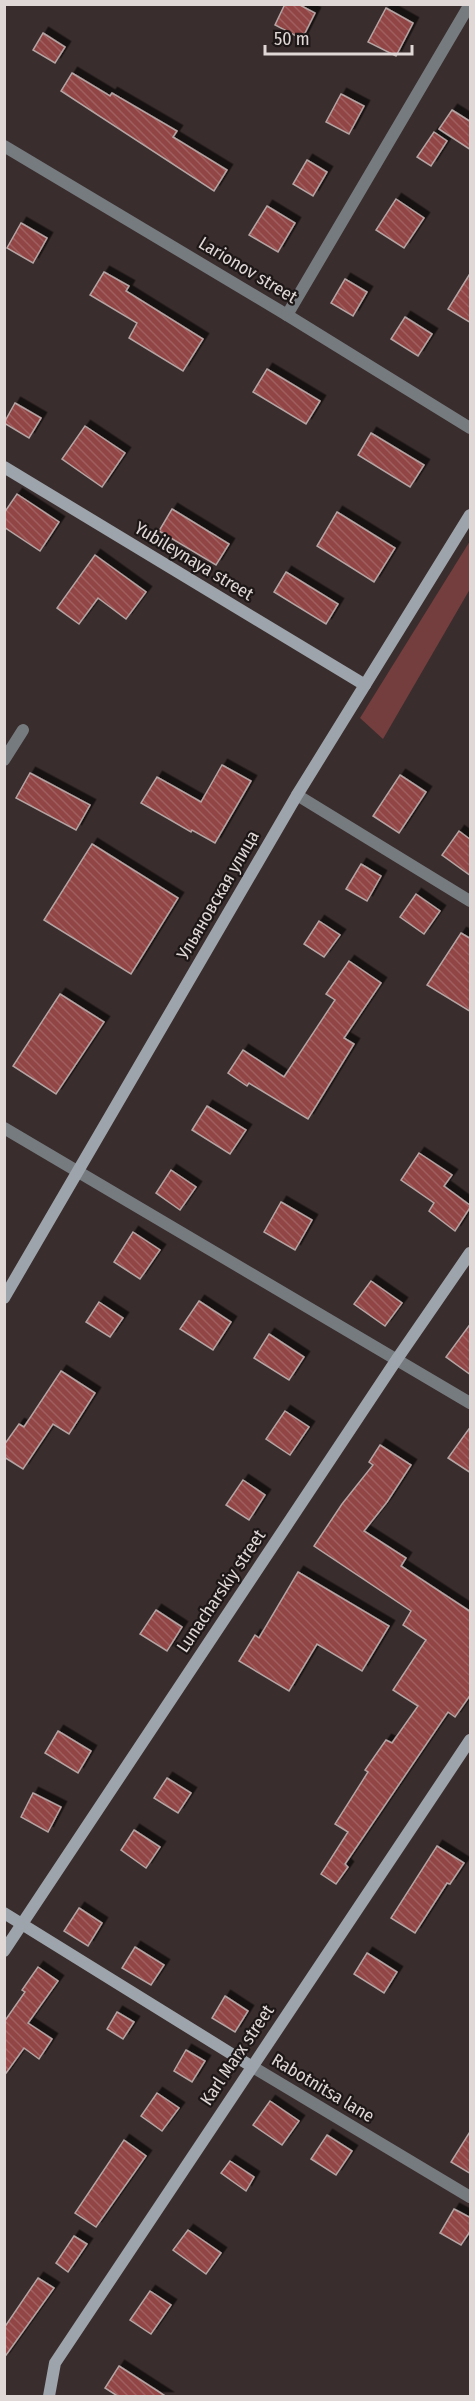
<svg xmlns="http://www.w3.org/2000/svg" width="475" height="2401" font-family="'Fira Sans Condensed',sans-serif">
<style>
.green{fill:#733e3d}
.building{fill:url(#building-back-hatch);stroke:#b4a4a3;stroke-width:1.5;filter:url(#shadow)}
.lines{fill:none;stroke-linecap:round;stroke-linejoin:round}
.street{stroke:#767b7f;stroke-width:12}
.secondary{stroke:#9da4ab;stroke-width:12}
.labels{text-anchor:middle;stroke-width:4.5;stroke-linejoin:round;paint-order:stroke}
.street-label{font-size:18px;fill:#e0d8d7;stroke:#1d1717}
</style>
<defs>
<pattern id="building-back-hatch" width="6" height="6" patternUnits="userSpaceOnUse" patternTransform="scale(1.5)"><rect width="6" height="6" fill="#914444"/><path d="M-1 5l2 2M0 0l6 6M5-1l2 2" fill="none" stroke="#a05e5e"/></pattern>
<filter id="shadow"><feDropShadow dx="5.5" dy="-5.5" stdDeviation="0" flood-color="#0009"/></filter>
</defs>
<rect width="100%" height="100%" fill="#3a2d2d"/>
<!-- green -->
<polygon class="green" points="470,541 470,589 383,739 360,718"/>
<!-- building -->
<g class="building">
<polygon points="285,4 298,4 315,13 302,39 275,25"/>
<polygon points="386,8 413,23 396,56 368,42"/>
<polygon points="43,33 65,47 55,63 33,50"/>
<polygon points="72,73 110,96 112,93 177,131 173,137 227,170 214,191 61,91"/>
<polygon points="341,94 364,106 349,134 326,122"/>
<polygon points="452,110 471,122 471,150 439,129"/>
<polygon points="434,132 447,141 431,166 417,157"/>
<polygon points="307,160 327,172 313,196 293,184"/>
<polygon points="396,199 424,218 404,248 376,230"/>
<polygon points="267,206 295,223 278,252 249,235"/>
<polygon points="21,223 47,238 33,263 7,248"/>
<polygon points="104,272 129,286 126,291 203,339 183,371 129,338 137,323 90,295"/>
<polygon points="471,272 471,323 448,309"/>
<polygon points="345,279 367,292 353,316 331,303"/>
<polygon points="405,317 432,334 418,356 391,339"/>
<polygon points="267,369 320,401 306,424 253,392"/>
<polygon points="15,403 41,418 29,438 4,423"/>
<polygon points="85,426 125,453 102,487 62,459"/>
<polygon points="371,433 424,465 410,487 358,455"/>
<polygon points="17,494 59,522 40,551 4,527 4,513"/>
<polygon points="172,509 229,544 216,565 159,531"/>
<polygon points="337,512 395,548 374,582 317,546"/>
<polygon points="95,555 146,592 126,619 98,598 79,624 57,608"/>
<polygon points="286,572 338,604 326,624 274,592"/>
<polygon points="222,765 251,781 215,843 192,830 191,832 141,803 157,777 201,802"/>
<polygon points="30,773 90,805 76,830 16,798"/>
<polygon points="400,775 426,792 399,833 373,816"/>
<polygon points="459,831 471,840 471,876 442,855"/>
<polygon points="92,844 178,898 131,974 44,920"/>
<polygon points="361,864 381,876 367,901 346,889"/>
<polygon points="416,894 440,911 424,934 400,917"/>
<polygon points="319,921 340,935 324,957 304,944"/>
<polygon points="461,933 471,939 471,1012 427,985"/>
<polygon points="349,961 381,983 344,1038 354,1044 308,1119 249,1083 247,1086 228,1073 243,1050 284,1077 335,1000 326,994"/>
<polygon points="60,994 104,1022 56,1094 13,1066"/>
<polygon points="207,1106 246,1130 230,1154 192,1130"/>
<polygon points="419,1153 452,1175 444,1186 471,1206 455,1231 429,1211 434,1203 401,1180"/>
<polygon points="171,1170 196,1187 180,1210 156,1193"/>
<polygon points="281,1202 312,1220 295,1250 264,1232"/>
<polygon points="133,1232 160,1250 140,1279 114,1262"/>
<polygon points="371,1281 402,1303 385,1326 354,1304"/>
<polygon points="199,1301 231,1322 213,1350 180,1329"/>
<polygon points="99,1302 123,1318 110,1337 86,1322"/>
<polygon points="471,1323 471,1375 446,1357"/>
<polygon points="269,1334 304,1357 289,1380 254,1358"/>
<polygon points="61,1371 95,1393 69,1434 53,1424 23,1469 4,1457 4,1445 19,1424 24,1427"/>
<polygon points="285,1411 309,1427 290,1455 266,1439"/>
<polygon points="471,1426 471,1473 448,1458"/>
<polygon points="380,1445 411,1465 387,1502 364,1531 406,1558 401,1566 471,1612 471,1694 455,1717 448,1712 345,1864 348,1867 336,1884 321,1874 348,1832 335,1824 368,1772 365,1770 386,1740 392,1743 418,1706 393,1690 426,1640 403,1625 411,1611 314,1546 342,1504 373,1465 369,1462"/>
<polygon points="243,1480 265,1495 249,1520 226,1505"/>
<polygon points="298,1572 389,1626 362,1671 317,1644 289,1691 239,1661 255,1635 259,1638"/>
<polygon points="156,1610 182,1627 167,1651 140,1634"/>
<polygon points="58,1731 91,1751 78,1773 45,1753"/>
<polygon points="167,1778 191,1793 178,1813 154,1798"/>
<polygon points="33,1793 61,1807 48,1832 21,1817"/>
<polygon points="134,1830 160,1847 146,1868 121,1850"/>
<polygon points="437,1846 464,1863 450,1884 447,1883 415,1933 391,1918"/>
<polygon points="79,1908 102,1923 88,1946 64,1931"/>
<polygon points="135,1947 164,1965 151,1985 122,1968"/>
<polygon points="367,1953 397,1972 384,1993 354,1974"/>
<polygon points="38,1967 58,1981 28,2023 52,2039 39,2059 24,2048 4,2076 4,2022 25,1992 22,1990"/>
<polygon points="225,1996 248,2011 235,2032 212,2018"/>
<polygon points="117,2012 134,2022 123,2039 107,2029"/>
<polygon points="186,2050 205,2061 192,2082 174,2071"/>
<polygon points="157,2093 179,2108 162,2131 141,2116"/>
<polygon points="270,2101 299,2121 282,2145 253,2125"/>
<polygon points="471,2130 471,2174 451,2162"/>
<polygon points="327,2135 352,2151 336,2175 311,2159"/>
<polygon points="124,2140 146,2156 96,2227 75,2213"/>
<polygon points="230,2161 254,2177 246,2191 221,2173"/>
<polygon points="454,2209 471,2218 471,2230 461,2245 440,2233"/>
<polygon points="188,2230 221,2253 206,2274 173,2250"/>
<polygon points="74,2236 87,2244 68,2272 56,2263"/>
<polygon points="38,2278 54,2288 4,2358 4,2328"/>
<polygon points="150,2291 171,2305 151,2334 130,2320"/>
<polygon points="119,2366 167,2397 119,2397 105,2388"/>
</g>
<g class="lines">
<!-- street -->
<g class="street">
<polyline points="4,146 287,315 470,428"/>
<polyline points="287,315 470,4"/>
<polyline points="4,760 23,730"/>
<polyline points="297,795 470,901"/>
<polyline points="4,1128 470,1403"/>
<polyline points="251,2066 470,2197"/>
</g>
<!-- secondary -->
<g class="secondary">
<polyline points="4,467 365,685"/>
<polyline points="4,1298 297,795 470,515"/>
<polyline points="4,1913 251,2066"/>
<polyline points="4,1951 397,1359 470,1253"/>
<polyline points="49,2396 55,2363 470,1740"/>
</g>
</g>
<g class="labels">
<!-- street labels -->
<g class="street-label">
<text transform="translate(248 270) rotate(31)" y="6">Larionov street</text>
<text transform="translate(194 561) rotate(31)" y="6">Yubileynaya street</text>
<text transform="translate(218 895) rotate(-60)" y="6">Ульяновская улица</text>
<text transform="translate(221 1591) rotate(-56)" y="6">Lunacharskiy street</text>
<text transform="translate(237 2055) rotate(-56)" y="6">Karl Marx street</text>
<text transform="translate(323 2088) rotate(31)" y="6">Rabotnitsa lane</text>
</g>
</g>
<!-- border -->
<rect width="475" height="2401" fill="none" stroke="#e0d8d7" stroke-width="12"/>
<!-- scale -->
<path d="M265 45v9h147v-9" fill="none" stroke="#e0d8d7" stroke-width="3"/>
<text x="274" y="45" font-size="18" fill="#e0d8d7" stroke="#1d1717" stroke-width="4.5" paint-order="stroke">50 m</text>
</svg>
